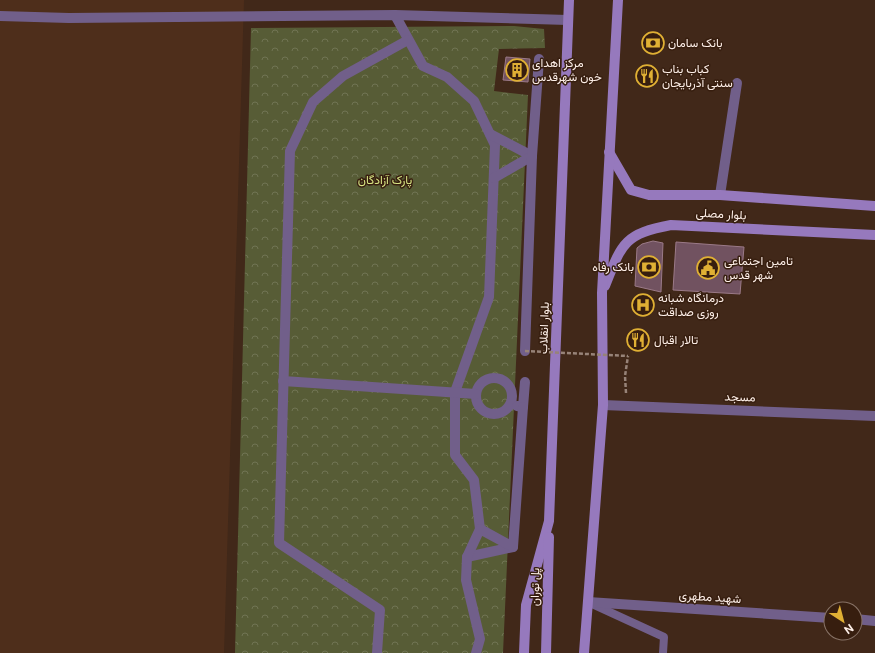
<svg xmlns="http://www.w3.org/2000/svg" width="875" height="653" font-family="'Public Sans',Vazirmatn,sans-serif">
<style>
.built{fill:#4e2e1b}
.park{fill:url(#park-crowns)}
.building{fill:#715260;stroke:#9b7a88}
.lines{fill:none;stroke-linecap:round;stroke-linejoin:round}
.path{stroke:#978378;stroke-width:2.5;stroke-dasharray:4 2;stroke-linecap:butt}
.lane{stroke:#715f8a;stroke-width:8}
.street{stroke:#715f8a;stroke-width:10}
.secondary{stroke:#9679bd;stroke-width:10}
.path-bridge{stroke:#978378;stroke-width:2.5;stroke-dasharray:4 2;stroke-linecap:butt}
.labels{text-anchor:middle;stroke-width:3;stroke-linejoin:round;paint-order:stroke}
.poi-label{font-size:12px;fill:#fef0e9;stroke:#371e0f;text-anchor:start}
.park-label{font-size:12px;fill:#d9e785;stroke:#371e0f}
.street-label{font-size:12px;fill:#fef0e9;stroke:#371e0f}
</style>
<defs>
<pattern id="park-crowns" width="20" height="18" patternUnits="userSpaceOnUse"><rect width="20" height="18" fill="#575c36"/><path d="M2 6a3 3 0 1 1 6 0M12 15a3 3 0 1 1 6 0" fill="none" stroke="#707453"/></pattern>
</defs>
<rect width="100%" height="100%" fill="#412819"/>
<!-- built -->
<polygon class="built" points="0,0 244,0 224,653 0,653"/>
<!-- park -->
<polygon class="park" points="514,26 544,29 545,48 499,49 494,91 528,95 503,653 235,653 251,28"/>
<!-- building -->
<g class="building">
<polygon points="506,57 530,59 528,82 503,80"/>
<polygon points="653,241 663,243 661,292 635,286 637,248 642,244"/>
<polygon points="676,242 744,247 740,294 673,290"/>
</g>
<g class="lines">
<!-- path -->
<polyline class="path" points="626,393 625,376 628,356"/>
<!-- lane -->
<polyline class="lane" points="590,603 664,637 663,653"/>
<!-- street -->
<g class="street">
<polyline points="395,15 423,66 447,77 474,101 495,145 489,297 455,392 455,455 474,480 480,529"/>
<polyline points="0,16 69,18 395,15 568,20"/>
<polyline points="490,134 532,156"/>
<polyline points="494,178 532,156"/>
<polyline points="720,195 737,83"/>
<polyline points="525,351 532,156 539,59"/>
<circle cx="494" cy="396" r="18"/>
<polyline points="283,381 476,394"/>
<polyline points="603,405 875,416"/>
<polyline points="517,406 523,407 525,382"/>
<polyline points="467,557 513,547"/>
<polyline points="588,602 831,618"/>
<polyline points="855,619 875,621"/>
<polyline points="377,653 380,610 279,543 290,151 313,102 343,76 408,40"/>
<polyline points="476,653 480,639 466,580 467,557 480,529 513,547 523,407"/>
</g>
<!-- secondary -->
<g class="secondary">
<polyline points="609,152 631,190 649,195 720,195 875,206"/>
<path d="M 605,286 C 622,243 624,234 671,225 L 875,235"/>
<polyline points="524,653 526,605 549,521 569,0"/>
<polyline points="546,653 549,537"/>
<polyline points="584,653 603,405 602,293 618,0"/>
</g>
<!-- path-bridge -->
<polyline class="path-bridge" points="525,351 628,356"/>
</g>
<!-- icons -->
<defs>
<g id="bank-ring" transform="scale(1.15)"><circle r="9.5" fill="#371e0f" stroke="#e0b034" stroke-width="1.5"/><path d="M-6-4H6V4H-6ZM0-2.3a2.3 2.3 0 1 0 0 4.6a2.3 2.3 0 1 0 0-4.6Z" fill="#e0b034"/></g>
<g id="building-ring" transform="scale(1.15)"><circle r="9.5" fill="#371e0f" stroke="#e0b034" stroke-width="1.5"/><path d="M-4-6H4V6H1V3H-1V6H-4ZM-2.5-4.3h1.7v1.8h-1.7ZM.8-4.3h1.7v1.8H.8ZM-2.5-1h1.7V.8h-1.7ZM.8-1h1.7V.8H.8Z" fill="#e0b034"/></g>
<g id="restaurant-ring" transform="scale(1.15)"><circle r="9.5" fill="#371e0f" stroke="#e0b034" stroke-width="1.5"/><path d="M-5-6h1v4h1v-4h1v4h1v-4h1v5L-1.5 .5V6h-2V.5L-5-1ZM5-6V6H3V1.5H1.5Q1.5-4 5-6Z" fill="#e0b034"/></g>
<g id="civic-ring" transform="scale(1.15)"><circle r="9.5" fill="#371e0f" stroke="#e0b034" stroke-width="1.5"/><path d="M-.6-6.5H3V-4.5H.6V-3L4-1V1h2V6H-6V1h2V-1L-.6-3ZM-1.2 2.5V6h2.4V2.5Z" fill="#e0b034"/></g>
<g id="hospital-ring" transform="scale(1.15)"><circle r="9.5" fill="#371e0f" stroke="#e0b034" stroke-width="1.5"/><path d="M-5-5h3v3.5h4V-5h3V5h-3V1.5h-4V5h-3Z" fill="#e0b034"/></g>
</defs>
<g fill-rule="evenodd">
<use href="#bank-ring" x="653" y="43"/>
<use href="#building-ring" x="517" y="70"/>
<use href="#restaurant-ring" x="647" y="76"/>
<use href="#bank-ring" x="649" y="267"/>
<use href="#civic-ring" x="708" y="268"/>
<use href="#hospital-ring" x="643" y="305"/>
<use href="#restaurant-ring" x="638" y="340"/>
</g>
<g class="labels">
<!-- poi labels -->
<g class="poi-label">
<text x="668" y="47">بانک سامان</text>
<text x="532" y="67">مرکز اهدای<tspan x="532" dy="14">خون شهرقدس</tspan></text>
<text x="662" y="73">کباب بناب<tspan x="662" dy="14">سنتی آذربایجان</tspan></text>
<text x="724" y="265">تامین اجتماعی<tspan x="724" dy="14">شهر قدس</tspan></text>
<text x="634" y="271" text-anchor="end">بانک رفاه</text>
<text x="658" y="302">درمانگاه شبانه<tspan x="658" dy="14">روزی صداقت</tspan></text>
<text x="654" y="344">تالار اقبال</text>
</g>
<!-- park labels -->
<g class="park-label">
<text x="385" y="184">پارک آزادگان</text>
</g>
<!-- street labels -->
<g class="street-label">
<text transform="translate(721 214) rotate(3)" y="4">بلوار مصلی</text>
<text transform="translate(544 328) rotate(-88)" y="4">بلوار انقلاب</text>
<text transform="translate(740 397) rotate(2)" y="4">مسجد</text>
<text transform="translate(535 587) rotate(-89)" y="4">پل توران</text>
<text transform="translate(710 597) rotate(4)" y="4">شهید مطهری</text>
</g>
</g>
<!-- north arrow -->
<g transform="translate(843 621) rotate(144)"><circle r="19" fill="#371e0f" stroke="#877266"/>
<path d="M0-3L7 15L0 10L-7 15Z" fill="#e0b034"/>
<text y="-6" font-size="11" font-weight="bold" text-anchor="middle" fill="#fef0e9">N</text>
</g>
</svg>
